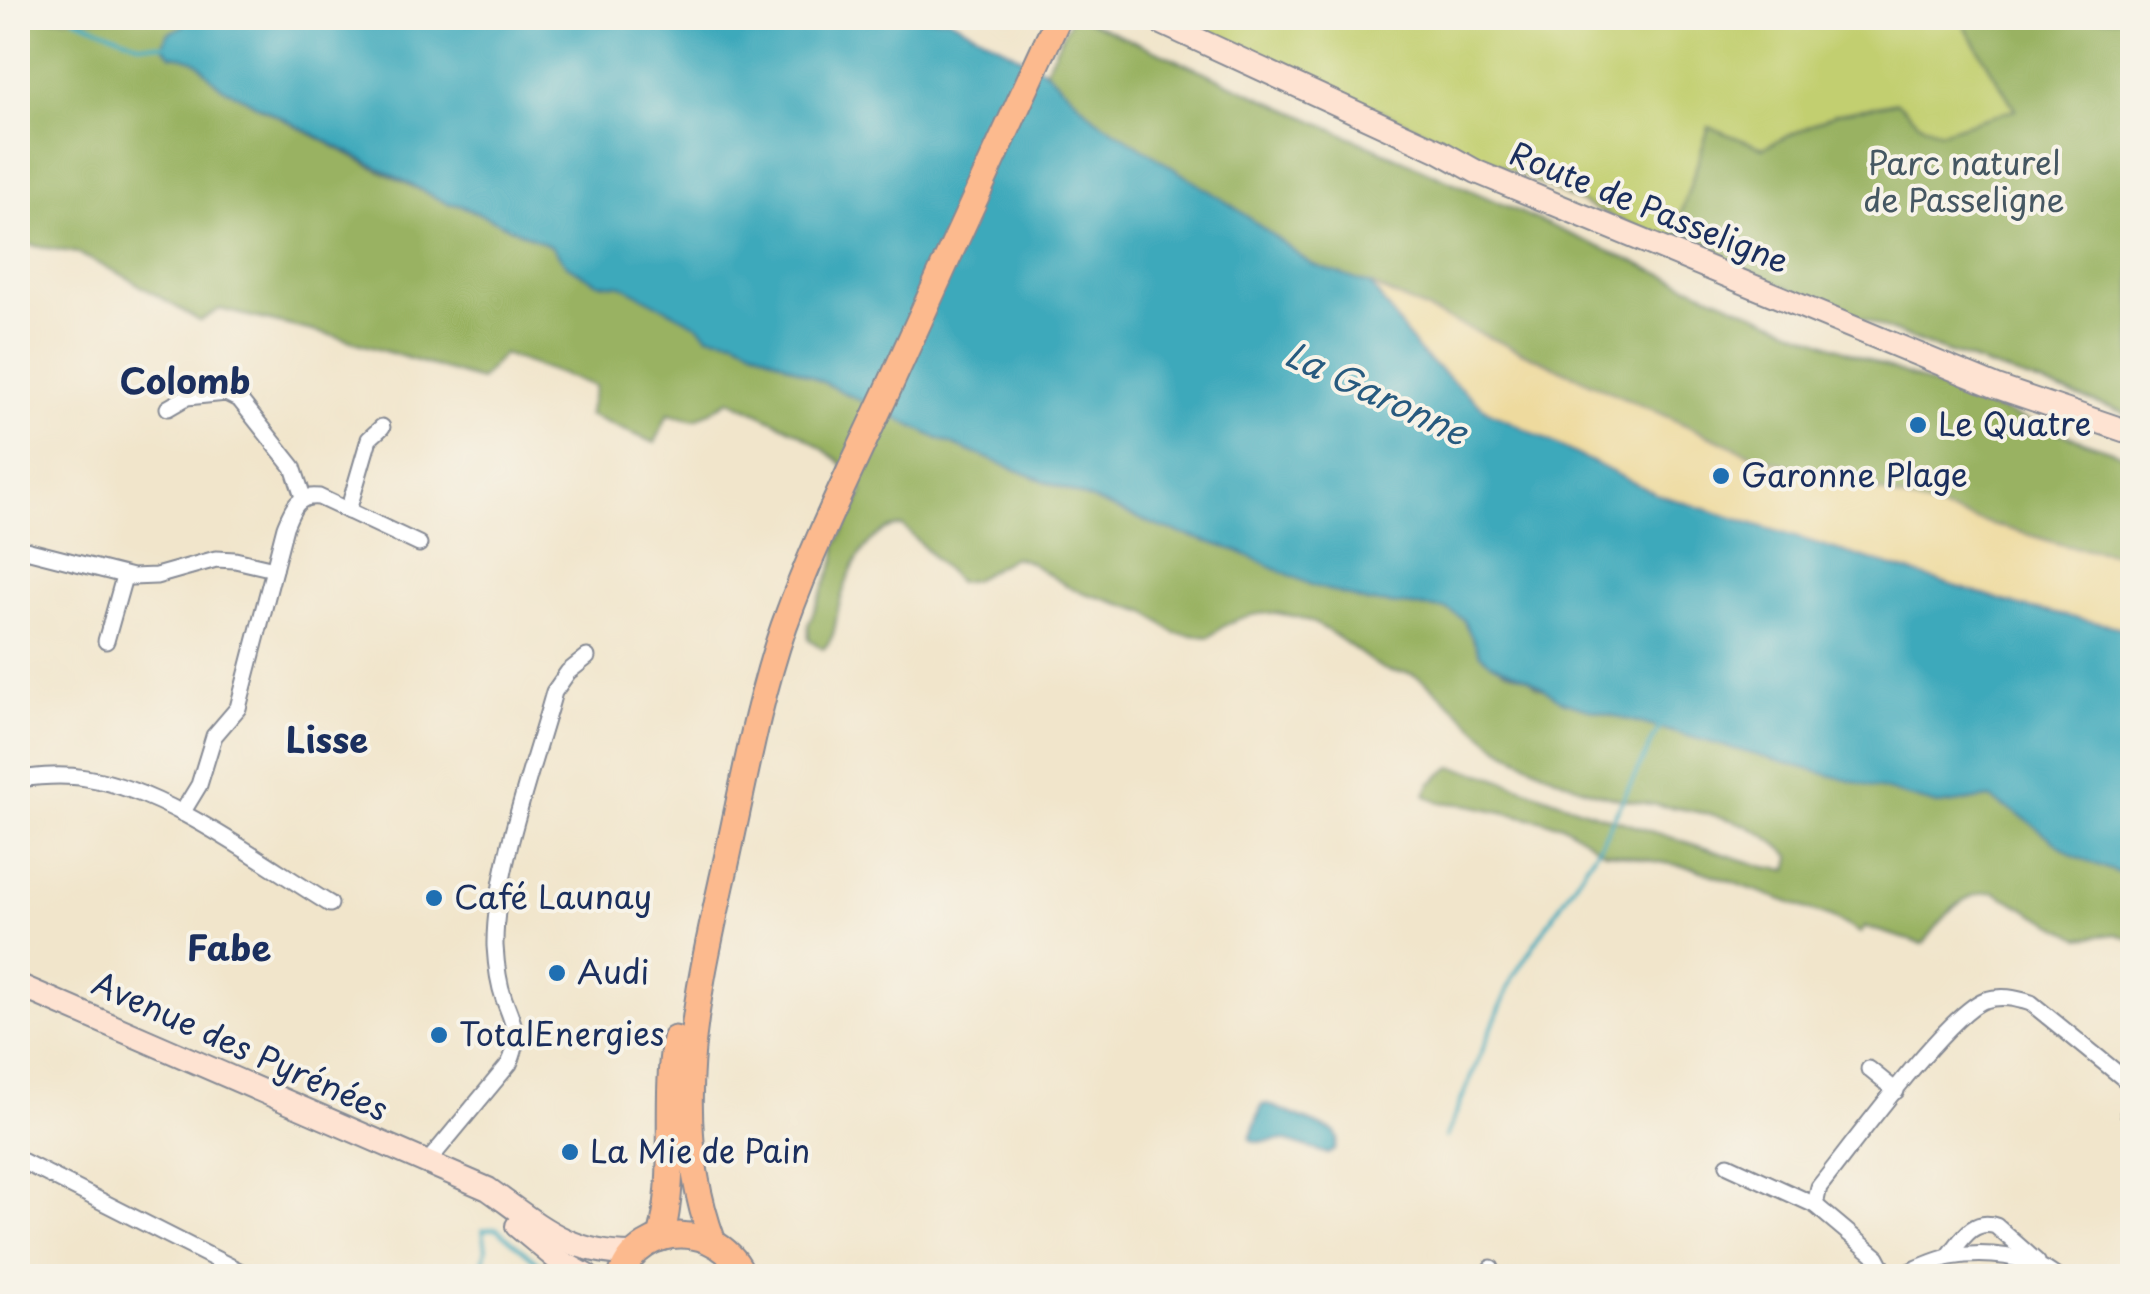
<svg xmlns="http://www.w3.org/2000/svg" width="2150" height="1294" font-family="'Playpen Sans',sans-serif">
<style>
.green{fill:#c2cf70;stroke:#6e7f67;stroke-width:2.5}
.forest{fill:#99b262;stroke:#5a7060;stroke-width:2.5}
.sand{fill:#eeda9e;stroke:#84847e;stroke-width:2.5}
.water{fill:#3ca9bb;stroke:#2c6c8c;stroke-width:2.5}
.lines{fill:none;stroke-linecap:round;stroke-linejoin:round}
.stream{stroke:#3ca9bb;stroke-width:4}
.street-casing{stroke:#868a94;stroke-width:19}
.secondary-casing{stroke:#868a94;stroke-width:26}
.primary-casing{stroke:#868a94;stroke-width:29}
.street{stroke:#fff;stroke-width:15}
.secondary{stroke:#fee3d2;stroke-width:22}
.primary{stroke:#fcba8e;stroke-width:25}
.poi-dot{fill:#1f6fb2;stroke:#f7f3e8;stroke-width:4}
.labels{text-anchor:middle;stroke-width:8;stroke-linejoin:round;paint-order:stroke}
.park-label{font-size:32px;fill:#455762;stroke:#f7f3e8}
.street-label{font-size:32px;fill:#1b2f5e;stroke:#f7f3e8}
.poi-label{font-size:32px;fill:#1b2f5e;stroke:#f7f3e8;text-anchor:start}
.neighbourhood-label{font-size:35px;font-weight:bold;fill:#1b2f5e;stroke:#f7f3e8}
.water-label{font-size:35px;font-style:italic;fill:#275a7f;stroke:#f7f3e8}
</style>
<rect width="100%" height="100%" fill="#f7f3e8"/>
<filter id="ink" filterUnits="userSpaceOnUse"><feTurbulence type="fractalNoise" baseFrequency=".01" numOctaves="2"/><feDisplacementMap in="SourceGraphic" scale="20" xChannelSelector="R" yChannelSelector="G"/><feConvolveMatrix kernelMatrix="1 2 1 2 8 2 1 2 1" color-interpolation-filters="sRGB"/></filter>
<filter id="wash" filterUnits="userSpaceOnUse"><feTurbulence type="fractalNoise" baseFrequency=".0048" numOctaves="4" result="noise"/><feDisplacementMap in="SourceGraphic" scale="40" xChannelSelector="R" yChannelSelector="G"/><feGaussianBlur stdDeviation="2.25" result="paint"/><feColorMatrix in="noise" values="0 0 0 0 0 0 0 0 0 0 0 0 0 0 0 0 0 1.4 0 .05"/><feComposite in="paint" operator="in"/></filter>
<g filter="url(#wash)">
<rect width="100%" height="100%" fill="#f1e5cb"/>
<!-- green -->
<polygon class="green" points="1176,18 2132,18 2132,415 1927,345 1646,232"/>
<!-- forest -->
<g class="forest">
<path d="M 18,18 L 185,18 L 183,26 L 167,34 L 163,45 L 171,55 C 214,61 195,70 222,87 L 378,170 L 447,203 L 460,205 L 551,246 L 567,265 L 598,283 L 621,285 L 699,325 L 708,335 L 735,339 L 939,439 L 1163,528 L 1238,551 L 1367,602 L 1447,609 L 1463,619 L 1480,654 L 1504,670 L 1529,678 L 1537,687 L 1938,805 L 1990,798 L 2027,820 L 2074,856 L 2132,878 L 2132,940 L 2117,934 L 2080,938 L 1994,892 C 1959,891 1943,920 1923,944 L 1865,927 L 1861,933 L 1833,918 L 1693,868 L 1605,852 L 1563,825 L 1470,805 L 1438,802 L 1425,795 L 1430,784 L 1451,767 L 1485,774 L 1581,809 L 1765,867 L 1788,870 L 1791,857 C 1740,800 1652,814 1585,789 C 1561,781 1509,755 1490,740 C 1473,726 1430,681 1414,675 C 1401,669 1393,676 1378,666 C 1357,652 1324,624 1301,618 C 1267,608 1235,614 1209,637 L 1175,633 L 1147,612 L 1072,589 L 1027,561 L 1014,557 L 973,580 L 958,582 L 903,526 C 866,527 847,575 839,606 C 834,624 837,636 823,649 L 809,639 L 808,625 L 836,559 L 836,546 L 863,492 L 838,460 L 800,433 L 730,400 L 695,420 L 668,414 L 655,443 L 588,415 L 595,386 L 503,354 L 480,380 L 338,337 L 220,309 L 200,321 L 126,277 L 77,253 L 18,243 Z"/>
<path d="M 1071,18 L 1081,18 C 1430,169 1772,335 2132,458 L 2132,556 L 2067,546 L 1755,456 L 1371,285 L 1311,265 L 1234,207 L 1095,118 L 1045,70 Z"/>
<polygon points="1960,18 2132,18 2132,415 1927,345 1695,251 1676,229 1709,127 1763,148 1835,114 1897,102 1921,124 1941,132 2015,109"/>
</g>
<!-- sand -->
<polygon class="sand" points="1371,285 1755,456 2067,546 2132,556 2132,630 2023,607 1659,495 1486,410 1419,352"/>
<!-- water -->
<g class="water">
<path d="M 185,18 L 948,18 L 1045,70 L 1095,118 L 1234,207 L 1311,264 L 1371,285 L 1419,352 L 1486,410 L 1659,495 L 2023,607 L 2132,630 L 2132,878 L 2074,856 L 2027,820 L 1990,798 L 1938,805 L 1564,702 L 1528,678 L 1491,663 L 1480,654 L 1463,619 L 1447,609 L 1367,602 L 1311,585 L 1238,551 L 1163,528 L 939,439 L 735,339 L 708,335 L 698,325 L 621,285 L 598,283 L 567,265 L 551,246 L 460,205 L 447,203 L 222,87 C 196,70 211,60 171,55 L 163,46 L 167,34 L 183,26 Z"/>
<polygon points="1267,1104 1335,1132 1338,1139 1335,1150 1328,1154 1284,1140 1256,1142 1250,1139 1262,1105"/>
</g>
<g class="lines">
<!-- stream -->
<g class="stream">
<polyline points="74,18 140,44 165,45"/>
<polyline points="1446,1137 1513,977 1601,843 1660,726"/>
<polyline points="480,1276 486,1249 483,1230 496,1228 554,1276"/>
</g>
</g>
</g>
<g filter="url(#ink)">
<g class="lines">
<!-- street casing -->
<g class="street-casing">
<g id="street">
<polyline points="168,408 187,397 226,393 240,400 293,467 303,497"/>
<polyline points="348,511 369,439 382,427"/>
<polyline points="18,548 132,577 156,576 216,559 235,560 274,569"/>
<polyline points="106,641 124,577"/>
<path d="M 18,779 C 41,776 63,774 86,778 C 169,791 259,861 330,904"/>
<path d="M 182,813 L 199,785 L 214,736 L 238,708 L 285,527 C 292,510 297,494 319,497 L 419,544"/>
<polyline points="1869,1069 1896,1091"/>
<polyline points="2128,1113 2132,1106"/>
<polyline points="18,1159 249,1276"/>
<path d="M 426,1164 L 509,1064 C 522,1038 513,1023 504,999 C 498,982 496,963 495,946 C 494,872 534,765 554,692 L 568,672 L 587,657"/>
<polyline points="1728,1165 1815,1205 1877,1257 1887,1276"/>
<path d="M 1815,1205 L 1819,1187 C 1849,1150 1948,1013 1985,1000 C 2001,995 2015,998 2031,1003 L 2132,1085"/>
<path d="M 1948,1257 C 1961,1241 1972,1218 1996,1226 L 2037,1262"/>
<polyline points="1487,1276 1491,1268"/>
<path d="M 1899,1276 C 1915,1270 1933,1260 1950,1257 C 1985,1251 2028,1255 2055,1276"/>
</g>
</g>
<!-- secondary casing -->
<g class="secondary-casing">
<g id="secondary">
<polyline points="1151,18 1439,151 1477,172 1997,387 2132,433"/>
<path d="M 18,985 L 488,1189 C 539,1225 569,1255 635,1254"/>
<polyline points="517,1226 558,1260 587,1276"/>
</g>
</g>
<!-- primary casing -->
<g class="primary-casing">
<g id="primary">
<path d="M 661,1238 C 678,1172 664,1106 675,1039"/>
<path d="M 713,1242 C 668,1121 696,999 723,877 C 742,793 756,707 784,626 C 814,543 854,463 891,383 C 946,261 1002,139 1058,18"/>
<path d="M 621,1276 C 641,1220 722,1223 743,1276"/>
</g>
</g>
<!-- street -->
<use href="#street" class="street"/>
<!-- secondary -->
<use href="#secondary" class="secondary"/>
<!-- primary -->
<use href="#primary" class="primary"/>
</g>
</g>
<!-- markers -->
<g class="poi-dot">
<circle cx="1918" cy="425" r="10"/>
<circle cx="1721" cy="476" r="10"/>
<circle cx="434" cy="898" r="10"/>
<circle cx="557" cy="973" r="10"/>
<circle cx="439" cy="1035" r="10"/>
<circle cx="570" cy="1152" r="10"/>
</g>
<g class="labels">
<!-- park labels -->
<g class="park-label">
<text x="1964" y="175">Parc naturel<tspan x="1964" dy="37">de Passeligne</tspan></text>
</g>
<!-- street labels -->
<g class="street-label">
<text transform="translate(1649 208) rotate(22)" y="11">Route de Passeligne</text>
<text transform="translate(240 1047) rotate(24)" y="11">Avenue des Pyrénées</text>
</g>
<!-- poi labels -->
<g class="poi-label">
<text x="1938" y="436">Le Quatre</text>
<text x="1741" y="487">Garonne Plage</text>
<text x="454" y="909">Café Launay</text>
<text x="577" y="984">Audi</text>
<text x="459" y="1046">TotalEnergies</text>
<text x="590" y="1163">La Mie de Pain</text>
</g>
<!-- neighbourhood labels -->
<g class="neighbourhood-label">
<text x="185" y="394">Colomb</text>
<text x="327" y="753">Lisse</text>
<text x="229" y="961">Fabe</text>
</g>
<!-- water labels -->
<g class="water-label">
<text transform="translate(1376 394) rotate(25)" y="12">La Garonne</text>
</g>
</g>
<!-- margin -->
<rect width="2150" height="1294" fill="none" stroke="#f7f3e8" stroke-width="60"/>
</svg>
